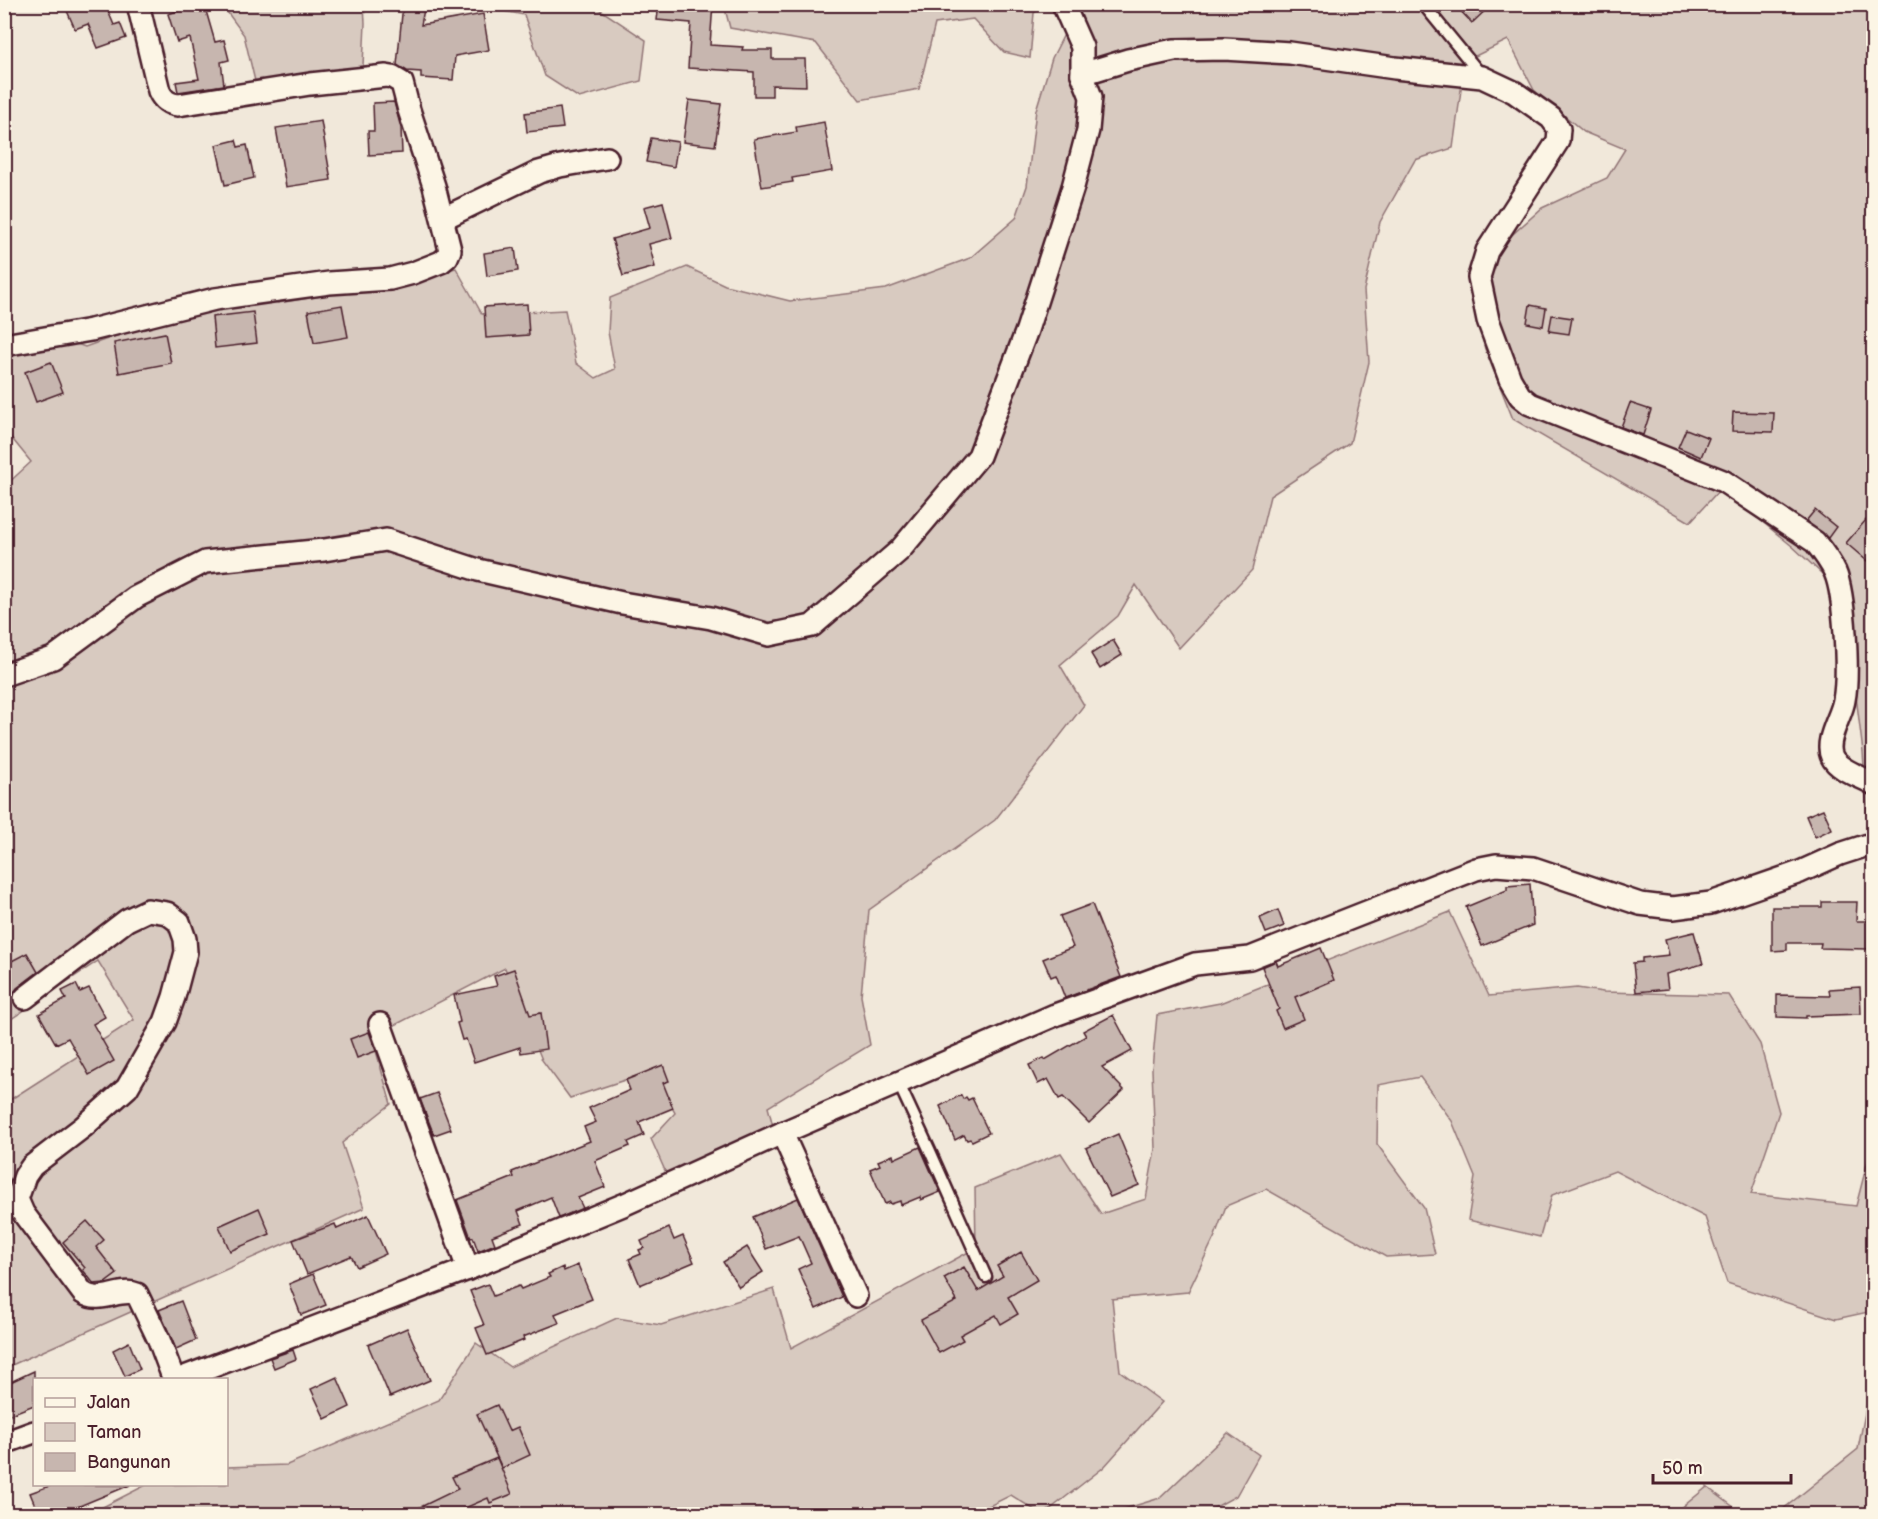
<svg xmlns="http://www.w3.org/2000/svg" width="1878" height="1519" font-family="'Balsamiq Sans',sans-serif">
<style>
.green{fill:#d8cac0;stroke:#917476;stroke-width:1.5}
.building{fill:#c7b6af;stroke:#4a1f2b;stroke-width:1.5}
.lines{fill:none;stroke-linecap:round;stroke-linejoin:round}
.lane-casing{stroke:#4a1f2b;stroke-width:15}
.street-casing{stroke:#4a1f2b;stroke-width:26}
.lane{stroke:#fcf5e5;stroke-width:10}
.street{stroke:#fcf5e5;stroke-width:21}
</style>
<rect width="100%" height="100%" fill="#f1e8da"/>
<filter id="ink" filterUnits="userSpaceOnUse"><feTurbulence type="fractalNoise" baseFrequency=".0167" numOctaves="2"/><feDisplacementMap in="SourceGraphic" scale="12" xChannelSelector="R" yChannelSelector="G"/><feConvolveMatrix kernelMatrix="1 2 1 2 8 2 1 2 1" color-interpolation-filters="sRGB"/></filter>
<g filter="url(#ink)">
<!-- green -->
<g class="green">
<polygon points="222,5 364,5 365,23 362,86 259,98 244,35"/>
<polygon points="472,5 595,5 596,7 646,40 641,81 579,98 545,76 524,15"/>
<polygon points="724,5 724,4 1044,5 1034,13 1030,58 1004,52 973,19 935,24 919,89 860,100 816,43 730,28"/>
<polygon points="1094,5 1873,5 1873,897 1863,752 1847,624 1834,585 1792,546 1721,488 1690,522 1513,419 1485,349 1472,295 1475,268 1542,208 1607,178 1625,149 1584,132 1534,90 1508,40 1465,61 1453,148 1415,160 1380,222 1364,290 1369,362 1350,443 1270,496 1252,570 1179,648 1136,585 1118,616 1060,665 1084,705 995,820 869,910 861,996 870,1045 768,1107 776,1137 670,1182 651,1139 675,1113 652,1071 570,1098 542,1060 505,968 372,1037 391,1104 342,1143 364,1208 5,1368 5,1103 134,1020 98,961 5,1023 4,487 31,462 5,430 4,342 34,329 85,347 181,313 224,285 278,303 360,290 456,268 482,314 565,310 576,363 596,378 615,369 608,332 610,298 687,267 725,285 790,301 886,289 970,258 1016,218 1027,186 1036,110 1052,58 1075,13"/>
<polygon points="1450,912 1489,996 1577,988 1603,992 1729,995 1760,1044 1779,1112 1751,1194 1856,1206 1873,1141 1873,1311 1836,1319 1727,1283 1705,1217 1615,1171 1552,1195 1540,1237 1468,1220 1475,1177 1452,1121 1420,1077 1378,1085 1377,1144 1424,1208 1435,1254 1386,1257 1266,1189 1226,1206 1215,1236 1188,1292 1112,1299 1120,1371 1162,1402 1104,1467 1044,1514 1041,1514 1011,1495 973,1514 89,1514 146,1485 226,1484 227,1467 287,1465 439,1400 476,1343 510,1367 617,1318 661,1325 774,1289 791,1348 976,1248 975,1188 1061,1153 1101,1214 1146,1199 1155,1149 1152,1069 1157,1015 1220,1003"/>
<polygon points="1873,1372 1873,1514 1777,1514 1858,1449"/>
<polygon points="1228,1433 1259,1455 1236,1496 1203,1514 1108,1514 1160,1498"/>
<polygon points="1707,1487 1743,1514 1674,1514"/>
</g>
<!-- building -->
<g class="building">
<polygon points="64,4 105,4 114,25 120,23 126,38 98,48 88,24 75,29"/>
<polygon points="200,4 204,4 215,42 224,40 229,60 221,62 224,85 178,92 176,82 199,79 190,38 177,42 168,14"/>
<polygon points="403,4 425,4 421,25 483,14 489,50 455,56 453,80 421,78 421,72 407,71 397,65"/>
<polygon points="659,4 713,4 710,45 743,47 742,50 772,50 772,59 805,59 806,86 772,85 772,96 754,96 754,72 688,68 691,23 657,20"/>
<polygon points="1454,4 1492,4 1472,23"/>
<polygon points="689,100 721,104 715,146 683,142"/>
<polygon points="394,102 401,128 402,153 369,155 368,131 374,131 373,103"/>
<polygon points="560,108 563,128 527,132 525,113"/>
<polygon points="321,121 331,180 286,187 276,128"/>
<polygon points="824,122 832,171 792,178 793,182 762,187 754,139 797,132 796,127"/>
<polygon points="651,138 678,142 674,167 646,162"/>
<polygon points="236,140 238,147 247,145 254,178 225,185 216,145"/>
<polygon points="663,202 672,238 649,244 655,267 623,276 612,239 650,228 644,207"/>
<polygon points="515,248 518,271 487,276 484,253"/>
<polygon points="527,304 529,335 486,338 484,307"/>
<polygon points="342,305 348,337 314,343 308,311"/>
<polygon points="1530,305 1546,308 1543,326 1527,323"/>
<polygon points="253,312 257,343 215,348 212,317"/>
<polygon points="1552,315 1572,318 1569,334 1549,331"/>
<polygon points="165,333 171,363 119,373 114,343"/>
<polygon points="51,362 63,392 36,402 25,372"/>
<polygon points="1630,403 1651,410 1643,435 1621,427"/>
<polygon points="1733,412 1774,413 1773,432 1732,431"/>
<polygon points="1686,429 1709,438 1701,457 1678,447"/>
<polygon points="1815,510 1836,527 1828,538 1806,521"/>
<polygon points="1866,520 1874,527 1874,553 1867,561 1846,543"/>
<polygon points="1113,640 1122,655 1100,669 1091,654"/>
<polygon points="1823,809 1832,829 1815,837 1806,816"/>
<polygon points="1530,884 1533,925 1482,946 1466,907 1507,890 1507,886"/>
<polygon points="1822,902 1857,902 1856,921 1869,921 1868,949 1820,948 1821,943 1787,943 1787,950 1772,951 1772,907 1822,907"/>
<polygon points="1092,904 1121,977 1065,998 1056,975 1051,977 1043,959 1073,947 1060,916"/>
<polygon points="1278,910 1284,926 1266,933 1260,918"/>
<polygon points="1694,932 1703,964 1666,974 1668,989 1636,992 1633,963 1642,962 1642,958 1669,955 1665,939"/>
<polygon points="1321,948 1334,980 1295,997 1304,1019 1283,1028 1276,1011 1279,1009 1262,967 1276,961 1278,966"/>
<polygon points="27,953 38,972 17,988 13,994 4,999 4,965"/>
<polygon points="514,969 530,1015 541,1013 546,1049 521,1053 520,1047 474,1062 466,1039 462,1040 457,1023 460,1022 454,995 497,986 494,976"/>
<polygon points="76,984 80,992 89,988 105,1017 93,1024 114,1061 89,1075 68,1038 56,1044 39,1014 66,999 62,991"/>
<polygon points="1860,987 1861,1014 1806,1016 1806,1018 1777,1017 1777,995 1830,996 1829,989"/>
<polygon points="1113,1015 1132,1051 1102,1067 1124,1090 1089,1123 1063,1097 1059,1099 1048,1079 1038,1084 1029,1065 1044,1058 1045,1060 1086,1036 1083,1031"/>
<polygon points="369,1032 376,1051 357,1058 350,1039"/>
<polygon points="663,1065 669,1081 663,1083 673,1108 639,1122 644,1135 628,1142 630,1146 595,1161 605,1187 578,1198 583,1208 559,1218 551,1197 518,1211 523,1224 492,1236 495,1244 478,1251 473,1237 471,1238 457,1200 514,1177 512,1172 590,1141 584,1127 596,1122 589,1108 630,1090 626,1080"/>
<polygon points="437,1093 451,1129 434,1135 420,1099"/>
<polygon points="961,1095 963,1099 966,1097 968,1100 972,1098 989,1133 972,1141 970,1139 967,1140 964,1135 955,1140 940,1106"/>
<polygon points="1118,1134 1139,1185 1110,1197 1086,1148"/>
<polygon points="920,1147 940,1192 921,1200 920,1197 901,1205 900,1201 891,1204 890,1202 885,1204 870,1169 880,1165 878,1161 893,1155 894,1159"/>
<polygon points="798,1198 842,1297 816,1309 798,1269 811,1263 799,1236 766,1249 753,1217"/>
<polygon points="259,1208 270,1234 230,1251 219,1226"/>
<polygon points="368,1215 386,1254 357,1267 351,1256 307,1274 293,1240 335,1224 337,1229"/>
<polygon points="87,1221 104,1240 96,1247 117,1274 105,1283 94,1284 83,1270 85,1268 63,1242"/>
<polygon points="669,1228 674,1240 683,1236 694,1262 640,1285 629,1259 641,1254 639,1250 644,1248 641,1241"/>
<polygon points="747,1247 763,1272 739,1287 723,1262"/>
<polygon points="1021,1252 1037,1280 1008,1297 1018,1314 1001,1324 996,1315 960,1335 963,1340 939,1353 921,1320 957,1301 944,1278 964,1267 978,1291 1003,1276 997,1266"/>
<polygon points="578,1265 592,1299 555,1314 559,1323 523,1337 524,1340 487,1355 476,1328 484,1325 470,1291 488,1284 493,1296 519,1286 521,1289 550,1277 548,1274 563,1267 564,1271"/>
<polygon points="313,1274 326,1305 301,1315 289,1284"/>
<polygon points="181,1301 196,1340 176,1349 159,1310"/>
<polygon points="407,1328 430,1380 390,1397 368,1345"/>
<polygon points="129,1342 140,1369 125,1376 113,1350"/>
<polygon points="293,1350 296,1359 274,1368 270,1358"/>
<polygon points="34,1371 34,1405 4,1417 4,1385"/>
<polygon points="337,1377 350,1407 325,1419 311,1389"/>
<polygon points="497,1405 509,1431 518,1427 530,1455 502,1468 477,1414"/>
<polygon points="497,1458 512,1494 490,1503 488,1498 449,1515 404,1515 458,1489 452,1477"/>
<polygon points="52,1485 130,1485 58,1515 39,1515 30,1493"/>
</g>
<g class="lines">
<!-- lane casing -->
<g class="lane-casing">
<g id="lane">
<polyline points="1423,4 1482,76"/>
<polyline points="898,1082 930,1151 986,1277"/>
</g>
</g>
<!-- street casing -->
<g class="street-casing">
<g id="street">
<path d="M 1082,74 L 1128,60 L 1174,50 L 1224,49 L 1290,53 L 1395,68 L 1482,77 L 1514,92 L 1551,118 L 1559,129 L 1558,141 L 1487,251 L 1479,277 L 1488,320 L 1510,379 L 1520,396 L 1530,404 L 1723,481 L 1815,542 C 1823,552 1830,561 1835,572 C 1845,595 1849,675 1844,700 C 1842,716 1824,740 1832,757 C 1838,770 1862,777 1874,784"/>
<polyline points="444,218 539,172 560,166 607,158"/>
<path d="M 4,345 L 91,330 L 215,299 L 329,283 L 390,279 L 413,273 L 441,262 L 447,257 L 450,250 L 434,186 L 409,110 L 402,83 L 392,77 L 386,76 L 310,84 L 178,105 C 169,104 163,100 159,91 L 138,4"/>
<polyline points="4,675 53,658 136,597 205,562 324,550 386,540 478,570 622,603 711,618 769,635 812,626 900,550 979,456 1027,330 1073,187 1088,130 1091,97 1082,74 1082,47 1063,4"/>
<path d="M 25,998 L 127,920 L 148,910 L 167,913 L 179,922 L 185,939 L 186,952 L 174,997 L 165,1022 L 127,1088 L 83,1127 L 32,1166 L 25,1176 L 17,1199 L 23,1213 L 83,1293 C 101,1305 119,1287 137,1294 L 159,1340 L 174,1380"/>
<polyline points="380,1024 468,1269"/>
<polyline points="782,1133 856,1296"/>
<polyline points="177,1380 468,1269 623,1205 782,1133 1055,1015 1195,964 1250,958 1476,869 1496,865 1533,868 1640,904 1673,908 1711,903 1800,872 1840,854 1874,843"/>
<polyline points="4,1443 34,1432"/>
</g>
</g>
<!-- lane -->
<use href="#lane" class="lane"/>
<!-- street -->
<use href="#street" class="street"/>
</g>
</g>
<!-- margin -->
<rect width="1878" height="1519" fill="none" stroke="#fcf5e5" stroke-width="24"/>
<rect x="12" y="12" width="1854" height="1495" fill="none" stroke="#4a1f2b" stroke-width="2" filter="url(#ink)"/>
<!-- legend -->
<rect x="33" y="1378" width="195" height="108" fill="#fcf5e5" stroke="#b59f9b" stroke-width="1.5"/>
<rect x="45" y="1398" width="30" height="9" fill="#fcf5e5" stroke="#b59f9b" stroke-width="1.5"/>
<text x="87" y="1408" font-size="18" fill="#4a1f2b">Jalan</text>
<rect x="45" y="1423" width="30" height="18" fill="#d8cac0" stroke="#b59f9b" stroke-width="1.5"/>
<text x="87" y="1438" font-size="18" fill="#4a1f2b">Taman</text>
<rect x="45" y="1453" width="30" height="18" fill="#c7b6af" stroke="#b59f9b" stroke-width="1.5"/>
<text x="87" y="1468" font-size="18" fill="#4a1f2b">Bangunan</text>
<!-- scale -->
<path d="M1653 1474v9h138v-9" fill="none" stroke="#4a1f2b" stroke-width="3"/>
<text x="1662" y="1474" font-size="18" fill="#4a1f2b" stroke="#fcf5e5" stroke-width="4.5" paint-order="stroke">50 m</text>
</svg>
